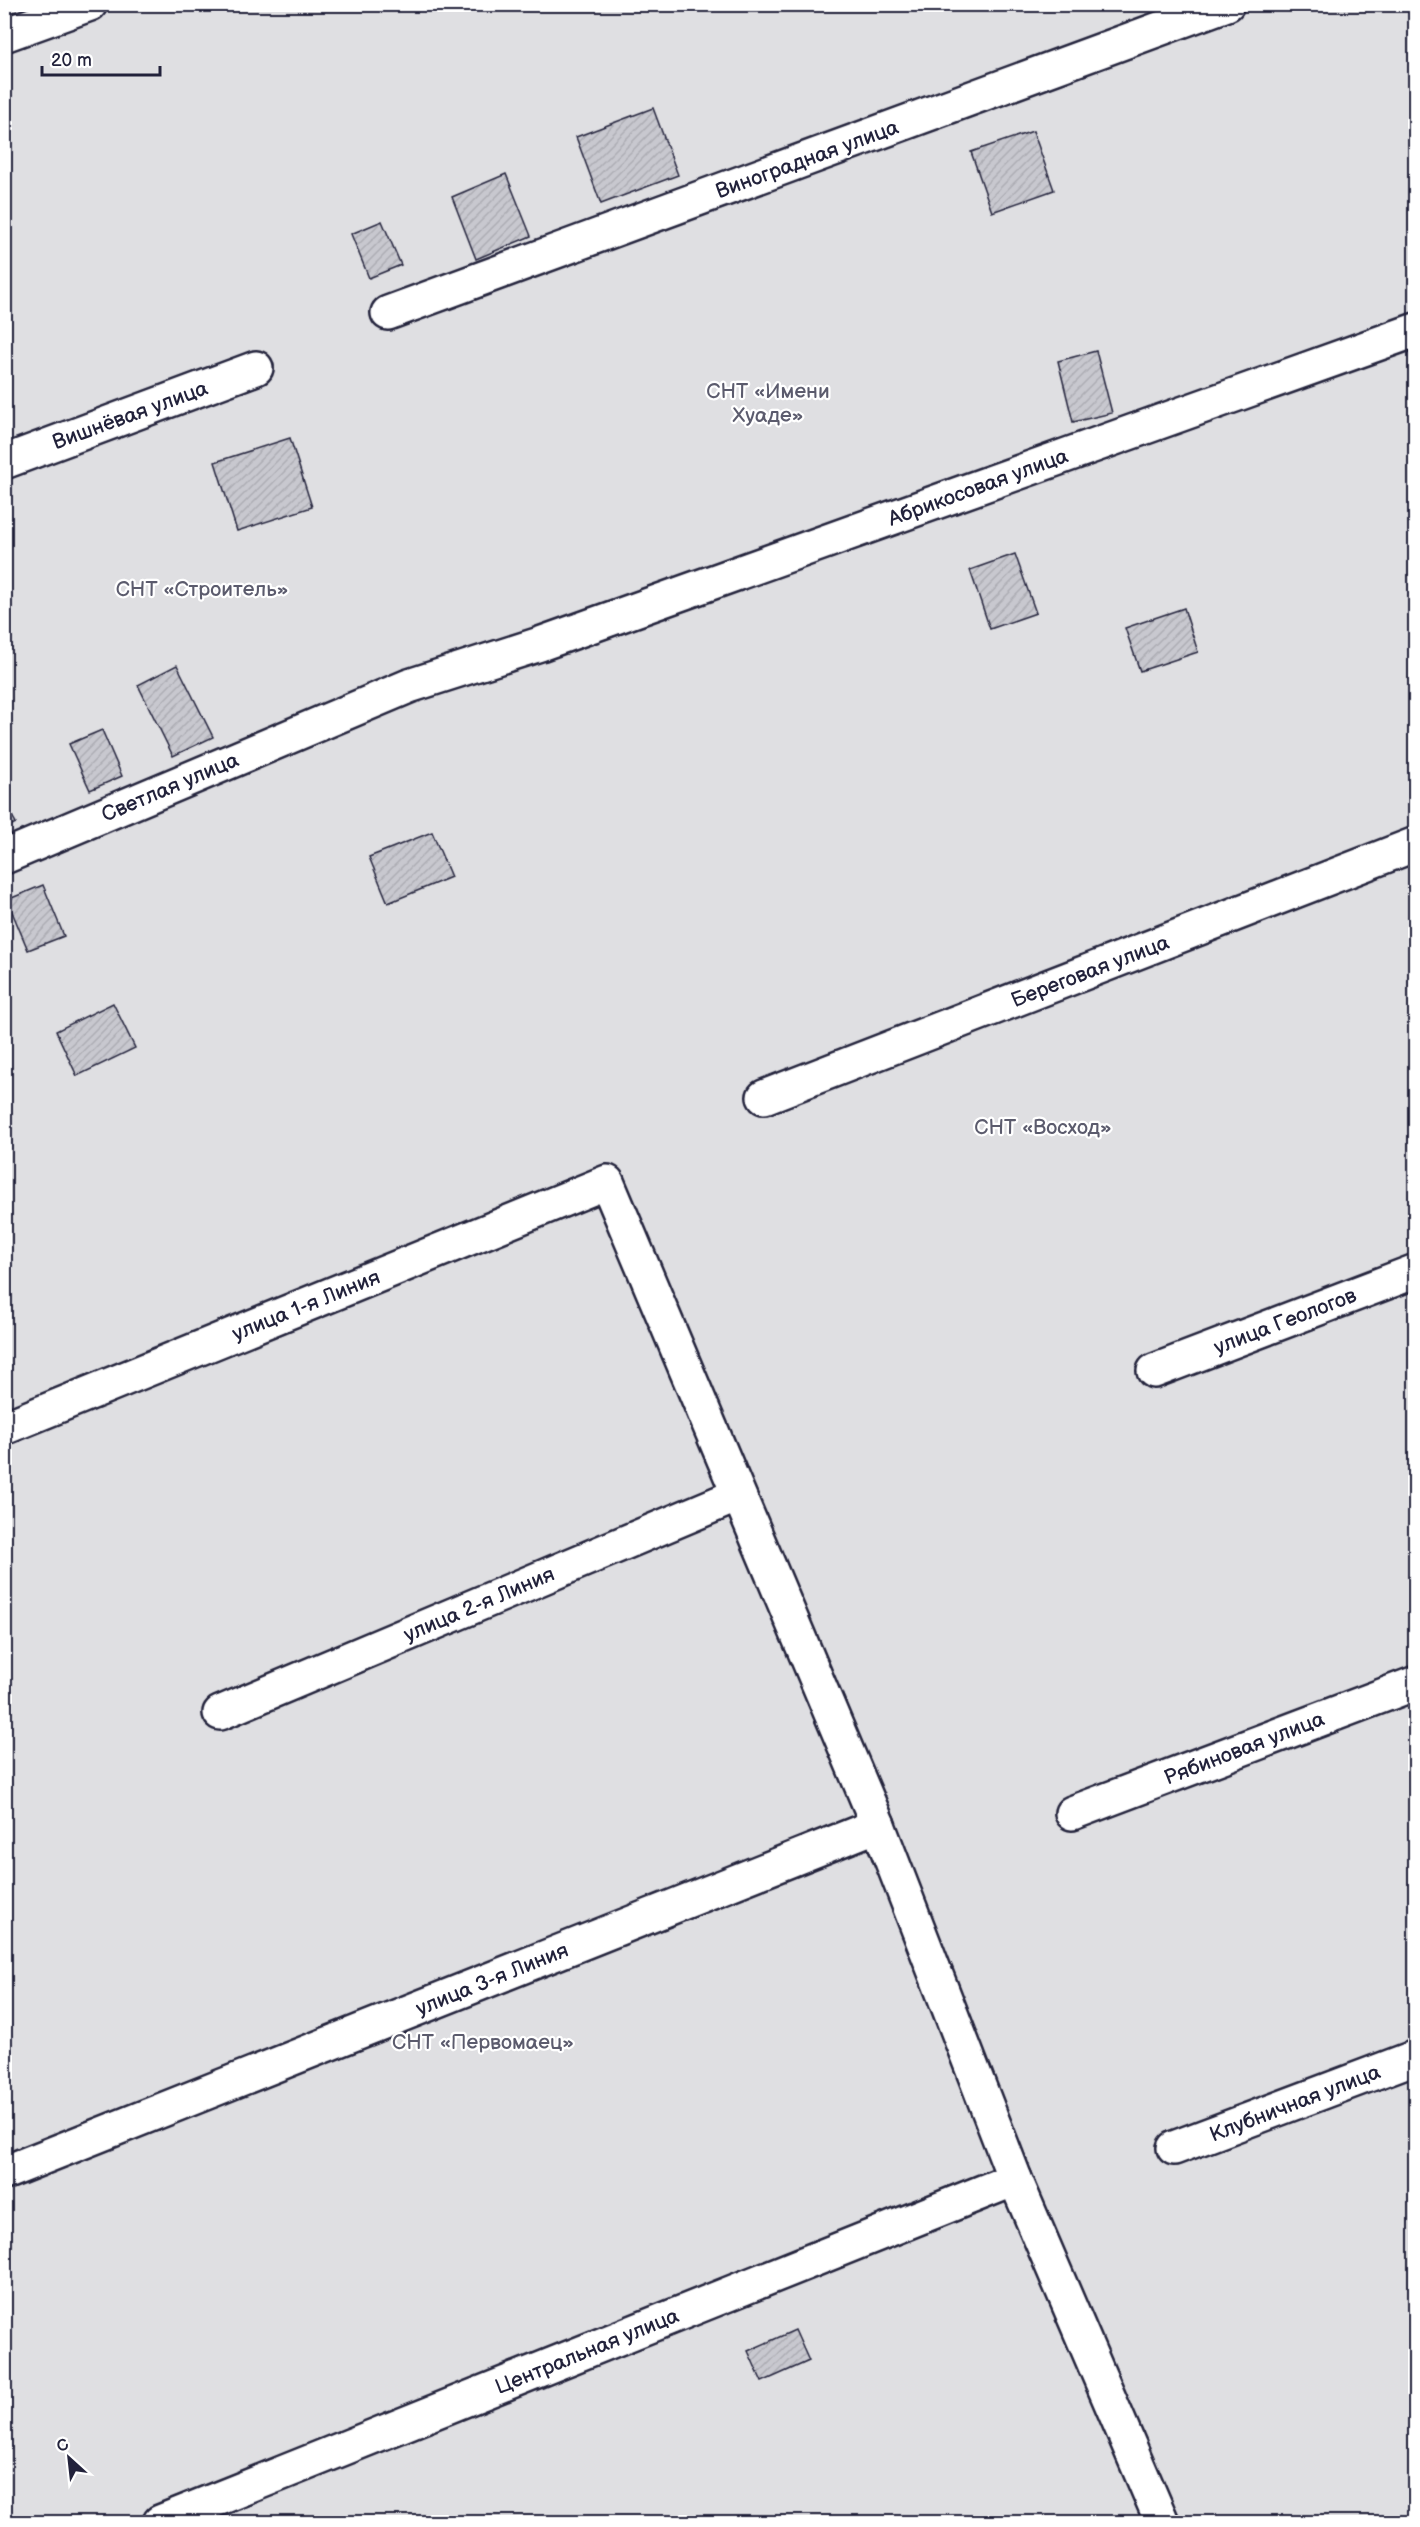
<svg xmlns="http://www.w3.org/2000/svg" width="1420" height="2527" font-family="'Balsamiq Sans',sans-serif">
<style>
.green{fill:#dfdfe2;stroke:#80808e;stroke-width:1.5}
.building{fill:url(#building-hatch);stroke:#22223b;stroke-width:1.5}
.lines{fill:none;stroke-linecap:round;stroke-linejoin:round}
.minor-casing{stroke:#22223b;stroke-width:38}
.minor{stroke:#fff;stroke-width:33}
.labels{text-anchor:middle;stroke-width:4.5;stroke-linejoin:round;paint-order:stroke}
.street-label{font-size:21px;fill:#22223b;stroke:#fff}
.park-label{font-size:21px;fill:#5b5b6d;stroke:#fff}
</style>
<defs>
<pattern id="building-hatch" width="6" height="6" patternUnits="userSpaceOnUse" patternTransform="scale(1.5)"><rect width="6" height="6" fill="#c8c8cf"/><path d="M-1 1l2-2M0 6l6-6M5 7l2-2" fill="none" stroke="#acacb3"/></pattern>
</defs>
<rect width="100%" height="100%" fill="#fff"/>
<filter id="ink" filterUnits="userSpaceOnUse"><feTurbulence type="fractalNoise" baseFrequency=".0167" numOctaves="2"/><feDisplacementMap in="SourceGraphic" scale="12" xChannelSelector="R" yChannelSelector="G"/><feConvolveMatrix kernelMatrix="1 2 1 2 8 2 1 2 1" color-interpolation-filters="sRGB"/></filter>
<g filter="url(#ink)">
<!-- green -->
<rect class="green" x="5" y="5" width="1410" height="2517"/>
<!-- building -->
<g class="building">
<polygon points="653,108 678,175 601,204 576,137"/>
<polygon points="1033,131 1054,190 992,212 971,152"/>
<polygon points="506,174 531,236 476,259 452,197"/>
<polygon points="382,221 401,265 369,278 351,234"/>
<polygon points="1096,351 1112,413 1073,422 1058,361"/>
<polygon points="290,438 312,507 237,531 215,462"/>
<polygon points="1015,554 1036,613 990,629 970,570"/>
<polygon points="1184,608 1198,652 1140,671 1125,628"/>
<polygon points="177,665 213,737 173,756 138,685"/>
<polygon points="102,730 122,776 90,790 69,744"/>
<polygon points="4,802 16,823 4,829"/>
<polygon points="432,832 451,877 388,903 369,857"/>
<polygon points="43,885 64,936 28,950 7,900"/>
<polygon points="113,1003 135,1048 77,1076 56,1031"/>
<polygon points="795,2330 809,2361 762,2382 748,2351"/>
</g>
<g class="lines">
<!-- minor casing -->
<g class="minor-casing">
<g id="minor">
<polyline points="4,35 90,4"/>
<polyline points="388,313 1227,4"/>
<polyline points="4,462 256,368"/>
<polyline points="4,857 409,686 540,644 1416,330"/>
<polyline points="764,1097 1416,844"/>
<polyline points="1154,1371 1416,1271"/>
<polyline points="4,1428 607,1182 878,1825 1015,2179 1162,2522"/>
<polyline points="220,1713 738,1495"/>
<polyline points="1072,1813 1416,1683"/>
<polyline points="1174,2148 1416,2057"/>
<polyline points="4,2173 878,1825"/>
<polyline points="160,2522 1015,2179"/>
</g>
</g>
<!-- minor -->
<use href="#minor" class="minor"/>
</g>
</g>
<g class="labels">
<!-- street labels -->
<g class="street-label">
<text transform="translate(807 159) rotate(-20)" y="7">Виноградная улица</text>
<text transform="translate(130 415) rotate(-20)" y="7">Вишнёвая улица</text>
<text transform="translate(978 487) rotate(-20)" y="7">Абрикосовая улица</text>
<text transform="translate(170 787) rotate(-23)" y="7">Светлая улица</text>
<text transform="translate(1090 971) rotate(-21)" y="7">Береговая улица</text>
<text transform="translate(306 1305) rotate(-22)" y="7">улица 1-я Линия</text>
<text transform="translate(1285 1321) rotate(-21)" y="7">улица Геологов</text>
<text transform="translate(479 1604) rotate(-23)" y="7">улица 2-я Линия</text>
<text transform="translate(1244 1748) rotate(-21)" y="7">Рябиновая улица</text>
<text transform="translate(492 1979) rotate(-22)" y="7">улица 3-я Линия</text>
<text transform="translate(1295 2103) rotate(-21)" y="7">Клубничная улица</text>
<text transform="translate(587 2351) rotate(-22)" y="7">Центральная улица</text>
</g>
<!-- park labels -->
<g class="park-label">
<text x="768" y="398">СНТ «Имени<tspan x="768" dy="24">Хуаде»</tspan></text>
<text x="202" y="596">СНТ «Строитель»</text>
<text x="1043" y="1134">СНТ «Восход»</text>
<text x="483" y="2049">СНТ «Первомаец»</text>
</g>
</g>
<!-- margin -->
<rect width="1420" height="2527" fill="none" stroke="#fff" stroke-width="24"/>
<rect x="12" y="12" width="1396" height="2503" fill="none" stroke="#22223b" stroke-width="2" filter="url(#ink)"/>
<!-- north arrow -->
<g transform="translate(69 2458) rotate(333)" stroke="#ffffff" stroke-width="4.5" paint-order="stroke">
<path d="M0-4.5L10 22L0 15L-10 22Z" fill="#22223b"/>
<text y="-9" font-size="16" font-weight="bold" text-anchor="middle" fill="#22223b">С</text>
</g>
<!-- scale -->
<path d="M42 66v9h118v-9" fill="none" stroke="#22223b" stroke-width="3"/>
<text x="51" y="66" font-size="18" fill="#22223b" stroke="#ffffff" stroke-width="4.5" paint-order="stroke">20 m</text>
</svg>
